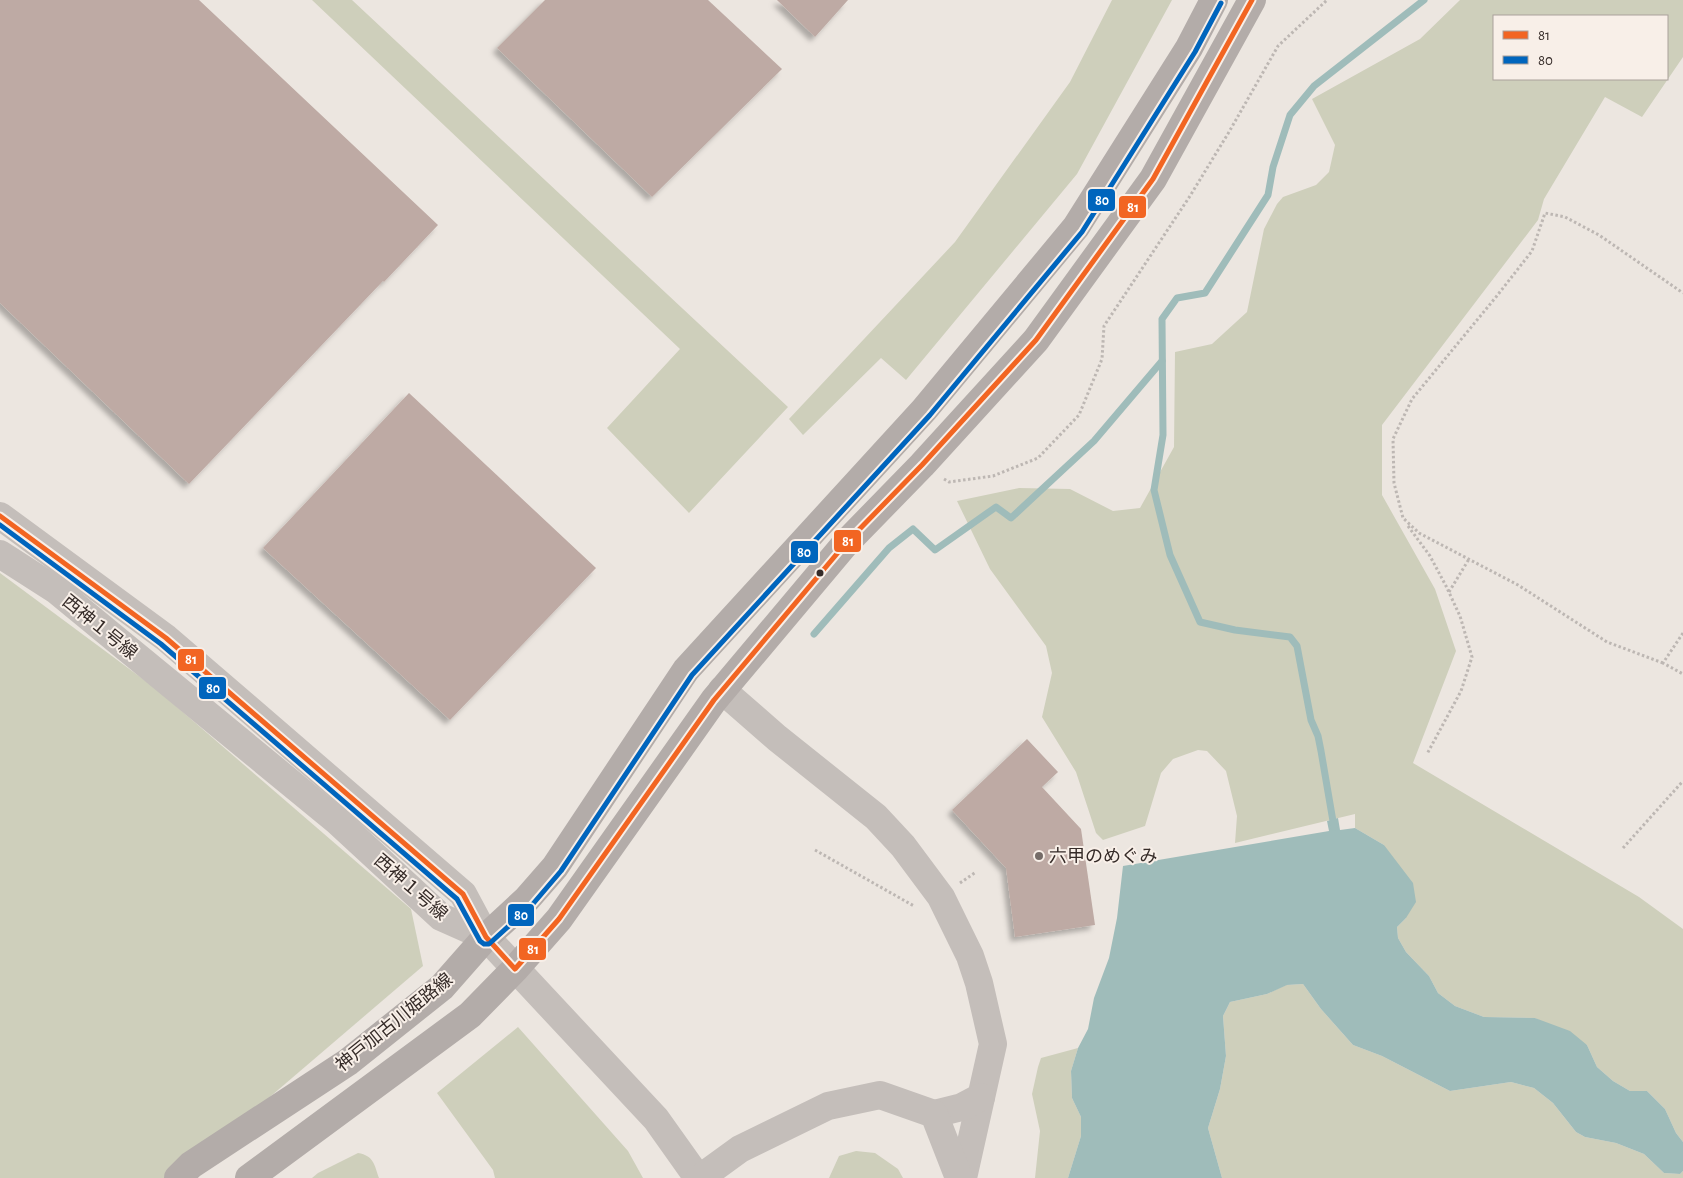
<svg xmlns="http://www.w3.org/2000/svg" width="1683" height="1178" font-family="'Alegreya Sans','Noto Sans JP',sans-serif">
<style>
.green{fill:#cecfbb;fill-rule:evenodd}
.water{fill:#9fbcba}
.lines{fill:none;stroke-linecap:round;stroke-linejoin:round}
.stream{stroke:#9fbcba;stroke-width:7}
.building{fill:#beaaa4;filter:url(#shadow)}
.path{stroke:#bdb7b3;stroke-width:3;stroke-dasharray:2.5 2.5;stroke-linecap:butt}
.minor{stroke:#c4beba;stroke-width:28}
.major{stroke:#b3aca9;stroke-width:28}
.bus-1-casing{stroke:#f8efe8;stroke-width:9}
.bus-2-casing{stroke:#f8efe8;stroke-width:9}
.bus-1{stroke:#f26522;stroke-width:5}
.bus-2{stroke:#0065bd;stroke-width:5}
.bus-dot{fill:#352b28;stroke:#f8efe8;stroke-width:2}
.poi-dot{fill:#756c68;stroke:#f8efe8;stroke-width:2}
.labels{text-anchor:middle;stroke-width:4;stroke-linejoin:round;paint-order:stroke}
.street-label{font-size:18px;fill:#352b28;stroke:#f8efe8}
.poi-label{font-size:18px;fill:#352b28;stroke:#f8efe8;text-anchor:start}
.line-badge{stroke:#f8efe8;stroke-width:2}
.badge-label{font-size:14px;text-anchor:middle;font-weight:bold;fill:#fff}
</style>
<defs>
<filter id="shadow"><feDropShadow dx="-4.5" dy="4.5" stdDeviation="2.5" flood-color="#0004"/></filter>
</defs>
<rect width="100%" height="100%" fill="#ece6e0"/>
<!-- green -->
<g class="green">
<polygon points="312,0 352,0 788,407 689,513 607,428 680,349"/>
<polygon points="1112,0 1172,0 1077,174 906,380 881,358 803,435 789,419 955,242 1070,82"/>
<path d="M 1460,0 L 1683,0 L 1683,57 L 1642,117 L 1605,97 L 1544,199 L 1538,220 L 1382,425 L 1382,495 L 1435,589 L 1456,651 L 1413,763 L 1639,897 L 1683,929 L 1683,1142 L 1676,1133 L 1665,1109 L 1647,1091 L 1630,1091 L 1613,1081 L 1597,1067 L 1587,1045 L 1535,1018 L 1484,1017 L 1455,1006 L 1438,993 L 1429,976 L 1406,952 L 1398,938 L 1397,927 L 1406,918 L 1384,845 L 1355,828 L 1355,814 L 1235,843 L 1237,816 L 1226,771 L 1207,751 L 1198,750 L 1173,759 L 1161,773 L 1145,826 L 1103,840 L 1096,833 L 1076,772 L 1042,717 L 1052,673 L 1046,646 L 990,569 L 957,501 L 1019,488 L 1070,489 L 1113,511 L 1140,508 L 1174,447 L 1175,352 L 1212,344 L 1247,312 L 1264,229 L 1277,204 L 1283,197 L 1316,185 L 1329,172 L 1335,145 L 1312,99 L 1420,39 ZM 1494,16 L 1667,16 L 1667,79 L 1494,79 Z"/>
<polygon points="0,573 155,688 411,909 423,966 175,1178 0,1178"/>
<polygon points="1303,984 1321,1009 1353,1045 1382,1056 1450,1091 1511,1082 1534,1088 1553,1103 1576,1132 1585,1137 1616,1143 1644,1154 1664,1173 1680,1174 1683,1171 1683,1178 1222,1178 1208,1128 1220,1089 1226,1056 1223,1016 1230,1002 1267,994 1286,985"/>
<polygon points="518,1027 628,1151 643,1178 495,1178 493,1170 437,1093"/>
<polygon points="1078,1048 1071,1071 1072,1098 1081,1117 1081,1136 1068,1178 1035,1178 1040,1131 1032,1094 1038,1067 1041,1058"/>
<polygon points="856,1151 875,1153 898,1169 903,1178 829,1178 839,1156"/>
<path d="M 358,1153 C 374,1156 374,1164 379,1178 L 312,1178 L 318,1173 Z"/>
</g>
<!-- water -->
<polygon class="water" points="1338,818 1340,830 1355,828 1384,845 1413,883 1416,902 1406,918 1397,927 1398,938 1406,952 1429,976 1438,993 1455,1006 1484,1017 1535,1018 1570,1031 1587,1045 1597,1067 1613,1081 1630,1091 1647,1091 1665,1109 1676,1133 1683,1142 1683,1171 1680,1174 1664,1173 1644,1154 1616,1143 1585,1137 1576,1132 1553,1103 1534,1088 1511,1082 1450,1091 1382,1056 1353,1045 1321,1009 1303,984 1287,985 1267,994 1230,1002 1223,1016 1226,1056 1220,1089 1208,1128 1222,1178 1068,1178 1081,1136 1081,1117 1072,1098 1071,1071 1078,1048 1088,1029 1094,998 1109,958 1117,918 1123,866 1329,831 1327,821"/>
<g class="lines">
<!-- stream -->
<g class="stream">
<polyline points="814,634 889,548 913,529 935,550 996,507 1011,518 1094,441 1162,361"/>
<polyline points="1334,827 1321,751 1318,736 1311,720 1297,646 1290,637 1235,630 1200,622 1170,555 1154,490 1163,435 1162,319 1177,298 1205,293 1268,195 1273,167 1290,115 1314,86 1424,0"/>
</g>
</g>
<!-- building -->
<g class="building">
<polygon points="0,0 199,0 438,225 384,282 383,281 189,484 0,303"/>
<polygon points="545,0 708,0 782,69 652,197 497,48"/>
<polygon points="777,0 848,0 815,37"/>
<polygon points="409,393 596,568 450,720 263,548"/>
<polygon points="1027,739 1058,772 1042,787 1081,829 1095,925 1015,937 1006,868 952,810"/>
</g>
<g class="lines">
<!-- path -->
<g class="path">
<polyline points="944,479 949,482 993,476 1038,458 1079,415 1102,359 1104,326 1190,196 1229,132 1278,46 1327,0"/>
<polyline points="1408,526 1430,556 1446,586 1460,616 1472,657 1461,691 1427,754"/>
<polyline points="1449,592 1469,559"/>
<polyline points="1683,633 1663,663 1683,674"/>
<polyline points="1663,663 1607,642 1518,585 1419,533 1403,518 1394,483 1393,439 1412,399 1496,297 1532,251 1545,213 1565,217 1599,235 1683,293"/>
<polyline points="1623,848 1683,781"/>
<polyline points="815,850 914,906"/>
<polyline points="960,883 976,872"/>
</g>
<!-- minor -->
<g class="minor">
<polyline points="0,516 166,638 463,894 486,937 656,1119 698,1178"/>
<polyline points="0,554 56,590 337,821 441,917 486,937"/>
<polyline points="722,690 777,738 876,817 903,846 941,897 970,956 979,983 993,1044 963,1178"/>
<polyline points="934,1114 962,1107 981,1097"/>
<polyline points="700,1178 740,1149 828,1106 880,1095 934,1114 959,1178"/>
</g>
<!-- major -->
<g class="major">
<polyline points="178,1178 191,1165 348,1062 442,987 486,937 527,899 555,867 686,670 924,410 1076,227 1189,48 1214,0"/>
<polyline points="249,1178 470,1015 515,969 559,919 714,700 846,543 922,465 1036,340 1153,179 1252,0"/>
</g>
<!-- bus-1 casing -->
<g class="bus-1-casing">
<polyline id="bus-1" points="0,516 166,638 463,894 486,937 515,969 559,919 714,700 846,543 922,465 1036,340 1153,179 1252,0"/>
</g>
<!-- bus-2 casing -->
<g class="bus-2-casing">
<polyline id="bus-2" points="0,525 161,644 457,899 480,941 484,944 489,944 532,905 561,871 692,675 930,415 1082,232 1195,52 1221,3"/>
</g>
<!-- bus-1 -->
<use href="#bus-1" class="bus-1"/>
<!-- bus-2 -->
<use href="#bus-2" class="bus-2"/>
</g>
<!-- markers -->
<circle class="bus-dot" cx="820" cy="573" r="4.5"/>
<circle class="poi-dot" cx="1039" cy="856" r="5"/>
<g class="labels">
<!-- street labels -->
<g class="street-label">
<text transform="translate(100 627) rotate(39)" y="6">西神１号線</text>
<text transform="translate(411 887) rotate(41)" y="6">西神１号線</text>
<text transform="translate(394 1022) rotate(-39)" y="6">神戸加古川姫路線</text>
</g>
<!-- poi labels -->
<g class="poi-label">
<text x="1049" y="862">六甲のめぐみ</text>
</g>
</g>
<g class="line-badge">
<rect x="1087" y="188" width="29" height="24" rx="5" fill="#0065bd"/>
<rect x="1118" y="195" width="29" height="24" rx="5" fill="#f26522"/>
<rect x="833" y="529" width="29" height="24" rx="5" fill="#f26522"/>
<rect x="790" y="540" width="29" height="24" rx="5" fill="#0065bd"/>
<rect x="177" y="648" width="28" height="24" rx="5" fill="#f26522"/>
<rect x="198" y="676" width="29" height="24" rx="5" fill="#0065bd"/>
<rect x="507" y="903" width="28" height="24" rx="5" fill="#0065bd"/>
<rect x="518" y="937" width="29" height="24" rx="5" fill="#f26522"/>
</g>
<g class="badge-label">
<text x="1102" y="205">80</text>
<text x="1133" y="212">81</text>
<text x="848" y="546">81</text>
<text x="804" y="557">80</text>
<text x="191" y="664">81</text>
<text x="213" y="693">80</text>
<text x="521" y="920">80</text>
<text x="533" y="954">81</text>
</g>
<!-- legend -->
<rect x="1493" y="15" width="175" height="65" fill="#f8efe8" stroke="#aaa19b"/>
<rect x="1503" y="31" width="25" height="8" fill="#f26522" stroke="#aaa19b"/>
<text x="1538" y="40" font-size="15" fill="#352b28">81</text>
<rect x="1503" y="56" width="25" height="8" fill="#0065bd" stroke="#aaa19b"/>
<text x="1538" y="65" font-size="15" fill="#352b28">80</text>
</svg>
